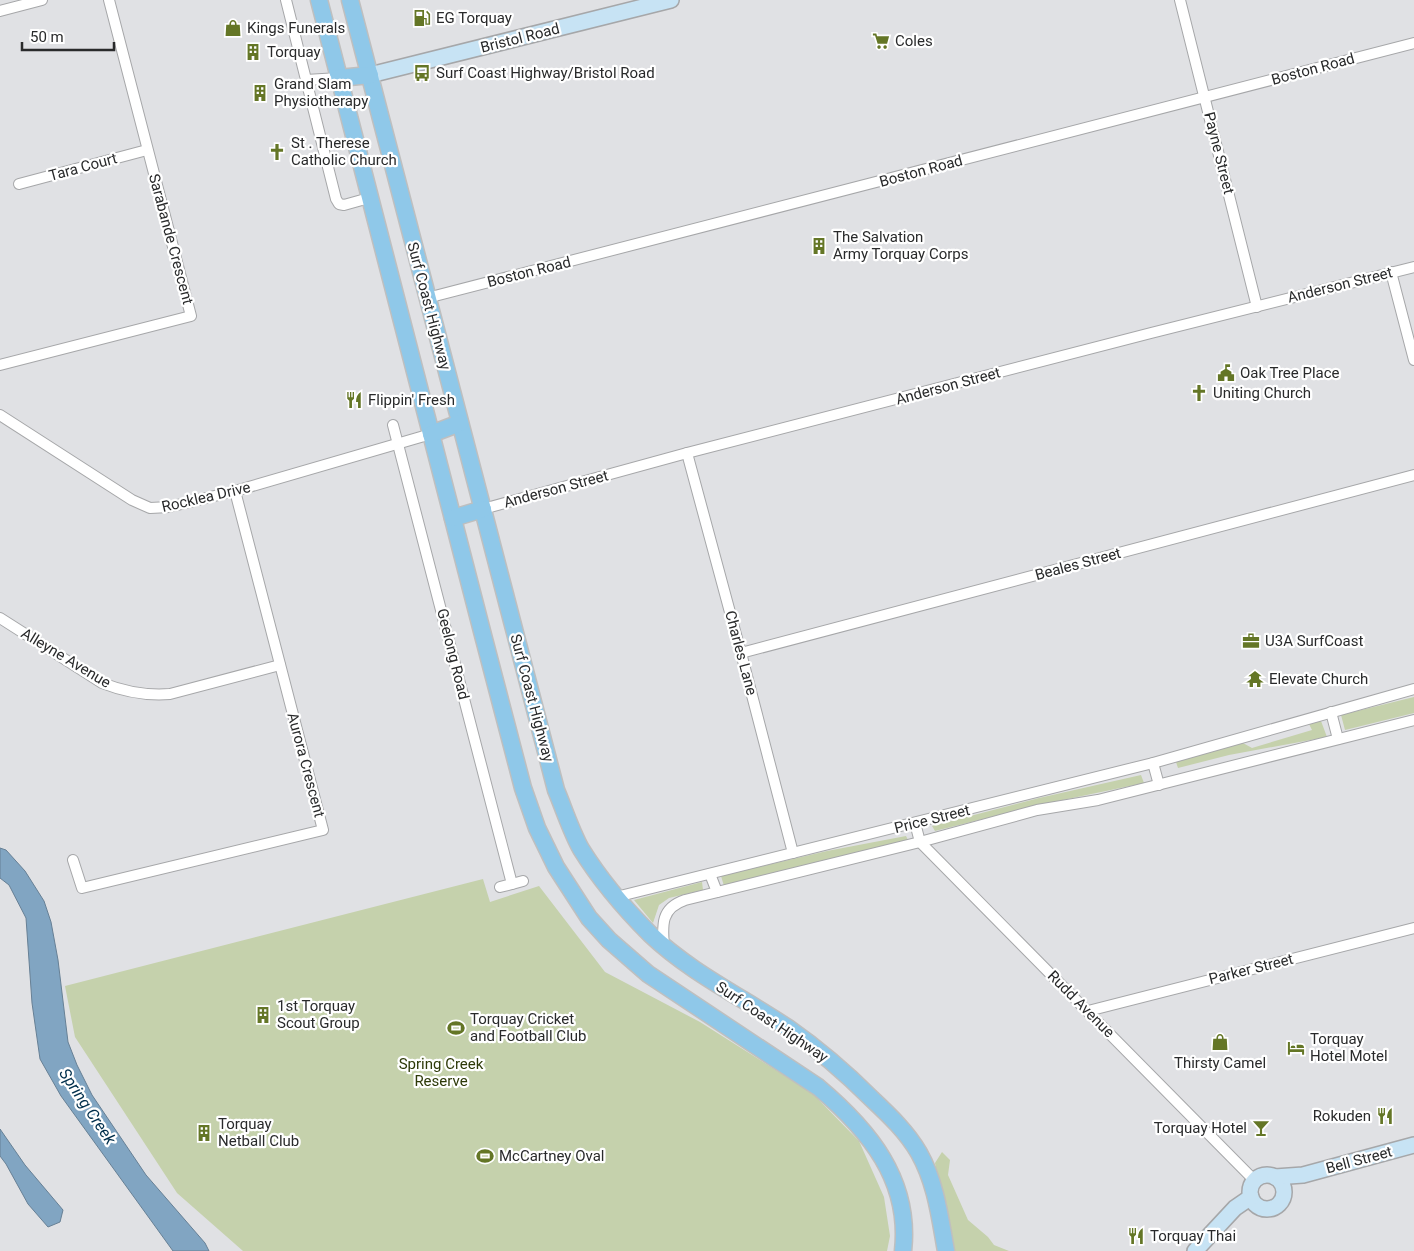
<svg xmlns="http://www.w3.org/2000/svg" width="1414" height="1251" font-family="Roboto,sans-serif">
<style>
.green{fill:#c5d1ac}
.water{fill:#81a5c2;stroke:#678095}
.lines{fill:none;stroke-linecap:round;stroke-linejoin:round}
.street-casing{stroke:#a6a7a9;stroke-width:12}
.secondary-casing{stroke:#a6a7a9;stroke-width:18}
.primary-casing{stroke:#bfbfbf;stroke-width:19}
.street{stroke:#fff;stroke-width:10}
.secondary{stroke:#c7e3f4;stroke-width:15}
.primary{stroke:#8fc8e9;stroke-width:16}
.labels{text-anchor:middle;stroke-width:4.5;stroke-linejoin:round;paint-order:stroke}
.poi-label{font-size:15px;fill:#292a2b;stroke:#fff;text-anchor:start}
.street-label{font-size:15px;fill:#292a2b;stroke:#fff}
.park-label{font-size:15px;fill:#2e3a09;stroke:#fff}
.water-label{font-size:16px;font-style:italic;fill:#002f4c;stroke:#fff}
</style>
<rect width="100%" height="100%" fill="#e0e1e4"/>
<!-- green -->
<g class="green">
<polygon points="1414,697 1414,713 1345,730 1341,715"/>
<polygon points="1321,721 1327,737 1229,755 1178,768 1176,762 1243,743 1252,748 1312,730 1309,724"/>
<polygon points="1141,775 1144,783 1039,805 935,831 932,826 1039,798"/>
<polygon points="906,836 908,840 724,886 721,876 827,851"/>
<polygon points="483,879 490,902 539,886 605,972 700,1022 812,1093 859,1141 884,1197 890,1236 887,1251 243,1251 177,1193 75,1037 65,986"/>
<polygon points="702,882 703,890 669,898 659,905 653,923 634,900"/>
<polygon points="942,1152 950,1160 948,1175 968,1220 988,1237 994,1245 1009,1251 955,1251 946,1203 936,1169 935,1163"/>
</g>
<!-- water -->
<g class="water">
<polygon points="0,848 6,850 25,871 44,901 51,922 58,960 68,1042 77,1065 92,1095 146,1175 205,1243 209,1251 173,1251 61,1096 40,1059 32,1003 26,918 9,885 0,878"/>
<polygon points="0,1129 25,1165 63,1210 60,1222 48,1227 28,1204 6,1164 0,1156"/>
</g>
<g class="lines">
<!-- street casing -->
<g class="street-casing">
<g id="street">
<polyline points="286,0 336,199 339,204 344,205 369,198"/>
<polyline points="1180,0 1257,307"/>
<polyline points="0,11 42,0"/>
<polyline points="306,80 339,78"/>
<polyline points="19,184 147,150"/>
<polyline points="1391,272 1414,360"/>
<polyline points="427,298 1414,43"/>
<polyline points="0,365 191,316 109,0"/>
<polyline points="0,415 132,500 150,508 169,507 235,491 431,434"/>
<polyline points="393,425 512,884 500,887"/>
<polyline points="687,453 741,653 793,853"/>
<polyline points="483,509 687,453 1151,333 1414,267"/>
<path d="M 0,618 L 102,683 C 125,692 146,696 170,694 L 280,665"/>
<polyline points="741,653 1414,475"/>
<polyline points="1331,712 1338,739"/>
<polyline points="1153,763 1159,785"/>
<polyline points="915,823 920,842 1255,1181"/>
<polyline points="73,860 82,888 323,830 235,491"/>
<polyline points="710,874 717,892"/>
<polyline points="512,884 523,881"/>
<polyline points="616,897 1153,763 1414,689"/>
<path d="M 664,947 C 662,925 661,908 685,900 L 920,842 L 1037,810 L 1098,800 L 1414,720"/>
<polyline points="1088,1011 1414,928"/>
</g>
</g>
<!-- secondary casing -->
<g class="secondary-casing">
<g id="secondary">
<polyline points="370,75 671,0"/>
<circle cx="1267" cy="1192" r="17"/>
<polyline points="1275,1177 1303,1175 1414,1145"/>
<polyline points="1195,1251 1235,1208 1251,1197"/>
</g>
</g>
<!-- primary casing -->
<g class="primary-casing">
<g id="primary">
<path d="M 319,0 L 484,639 L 523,788 L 537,828 L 556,867 L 589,918 L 609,940 L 648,974 L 818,1087 C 869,1130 911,1180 903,1251"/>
<path d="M 350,0 L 556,790 C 564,809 571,831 581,849 C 599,878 626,910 650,934 C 691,973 742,997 788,1028 C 818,1049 846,1073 872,1099 C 889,1115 907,1132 919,1153 C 936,1183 940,1218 946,1251"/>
<polyline points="339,78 370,75"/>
<polyline points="431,434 460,423"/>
<polyline points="453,518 483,509"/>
</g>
</g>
<!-- street -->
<use href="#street" class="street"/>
<!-- secondary -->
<use href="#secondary" class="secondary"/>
<!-- primary -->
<use href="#primary" class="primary"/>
</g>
<!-- icons -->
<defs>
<g id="fuel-bare" transform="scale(1.35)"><path d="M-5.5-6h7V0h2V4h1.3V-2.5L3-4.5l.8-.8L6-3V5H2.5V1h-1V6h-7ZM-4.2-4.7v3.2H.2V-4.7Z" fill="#647626" stroke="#fff" stroke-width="2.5" paint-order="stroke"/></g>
<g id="shop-bare" transform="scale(1.35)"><path d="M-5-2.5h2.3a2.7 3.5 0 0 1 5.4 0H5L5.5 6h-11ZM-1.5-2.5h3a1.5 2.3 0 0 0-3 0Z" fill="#647626" stroke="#fff" stroke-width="2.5" paint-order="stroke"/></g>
<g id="supermarket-bare" transform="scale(1.35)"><path d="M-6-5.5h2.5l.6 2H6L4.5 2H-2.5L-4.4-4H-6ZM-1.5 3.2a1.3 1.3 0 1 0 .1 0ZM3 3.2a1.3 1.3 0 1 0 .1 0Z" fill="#647626" stroke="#fff" stroke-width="2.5" paint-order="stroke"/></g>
<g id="building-bare" transform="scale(1.35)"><path d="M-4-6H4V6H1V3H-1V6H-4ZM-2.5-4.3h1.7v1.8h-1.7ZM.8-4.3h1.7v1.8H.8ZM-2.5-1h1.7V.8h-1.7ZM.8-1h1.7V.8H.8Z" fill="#647626" stroke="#fff" stroke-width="2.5" paint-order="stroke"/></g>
<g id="bus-bare" transform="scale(1.35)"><path d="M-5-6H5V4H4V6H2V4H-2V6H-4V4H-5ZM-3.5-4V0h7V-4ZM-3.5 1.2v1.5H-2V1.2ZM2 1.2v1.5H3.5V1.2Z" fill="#647626" stroke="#fff" stroke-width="2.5" paint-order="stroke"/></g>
<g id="church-bare" transform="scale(1.35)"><path d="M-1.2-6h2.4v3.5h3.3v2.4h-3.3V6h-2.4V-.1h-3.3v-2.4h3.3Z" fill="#647626" stroke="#fff" stroke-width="2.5" paint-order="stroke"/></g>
<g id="civic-bare" transform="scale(1.35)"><path d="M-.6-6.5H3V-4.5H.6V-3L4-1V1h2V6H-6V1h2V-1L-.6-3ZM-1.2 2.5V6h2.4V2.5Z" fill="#647626" stroke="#fff" stroke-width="2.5" paint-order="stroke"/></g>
<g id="restaurant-bare" transform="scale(1.35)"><path d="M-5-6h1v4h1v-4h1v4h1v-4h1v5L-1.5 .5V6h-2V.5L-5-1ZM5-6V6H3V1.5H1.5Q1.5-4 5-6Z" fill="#647626" stroke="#fff" stroke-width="2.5" paint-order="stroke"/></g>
<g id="office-bare" transform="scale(1.35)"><path d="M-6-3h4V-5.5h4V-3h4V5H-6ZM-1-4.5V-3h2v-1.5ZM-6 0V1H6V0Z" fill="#647626" stroke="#fff" stroke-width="2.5" paint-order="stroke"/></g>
<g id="temple-bare" transform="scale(1.35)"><path d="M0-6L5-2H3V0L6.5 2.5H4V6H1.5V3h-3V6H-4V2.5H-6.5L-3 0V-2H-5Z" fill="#647626" stroke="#fff" stroke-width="2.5" paint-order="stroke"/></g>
<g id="stadium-bare" transform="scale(1.35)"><path d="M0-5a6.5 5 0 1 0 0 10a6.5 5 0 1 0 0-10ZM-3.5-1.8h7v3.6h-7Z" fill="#647626" stroke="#fff" stroke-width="2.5" paint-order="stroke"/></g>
<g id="hotel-bare" transform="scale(1.35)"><path d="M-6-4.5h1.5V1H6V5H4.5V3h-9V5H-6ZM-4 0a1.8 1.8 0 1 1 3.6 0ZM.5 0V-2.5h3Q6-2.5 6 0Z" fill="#647626" stroke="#fff" stroke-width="2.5" paint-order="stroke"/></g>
<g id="bar-bare" transform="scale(1.35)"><path d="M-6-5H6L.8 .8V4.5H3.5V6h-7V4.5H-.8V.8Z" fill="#647626" stroke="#fff" stroke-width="2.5" paint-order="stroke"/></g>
</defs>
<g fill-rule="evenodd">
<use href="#fuel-bare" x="422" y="18"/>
<use href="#shop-bare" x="233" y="28"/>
<use href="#supermarket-bare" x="881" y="41"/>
<use href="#building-bare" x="253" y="52"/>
<use href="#bus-bare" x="422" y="73"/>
<use href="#building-bare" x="260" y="93"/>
<use href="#church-bare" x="277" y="152"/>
<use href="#building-bare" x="819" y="246"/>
<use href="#civic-bare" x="1226" y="373"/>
<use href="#church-bare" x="1199" y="393"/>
<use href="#restaurant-bare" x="354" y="400"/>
<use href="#office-bare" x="1251" y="641"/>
<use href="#temple-bare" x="1255" y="679"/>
<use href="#building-bare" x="263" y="1015"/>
<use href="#stadium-bare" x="456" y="1028"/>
<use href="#shop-bare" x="1220" y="1042"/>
<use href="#hotel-bare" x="1296" y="1048"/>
<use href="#restaurant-bare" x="1385" y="1116"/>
<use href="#bar-bare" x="1261" y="1128"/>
<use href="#building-bare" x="204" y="1133"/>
<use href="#stadium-bare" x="485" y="1156"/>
<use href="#restaurant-bare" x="1136" y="1236"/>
</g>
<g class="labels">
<!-- poi labels -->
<g class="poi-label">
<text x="436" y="23">EG Torquay</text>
<text x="247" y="33">Kings Funerals</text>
<text x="895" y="46">Coles</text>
<text x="267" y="57">Torquay</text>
<text x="436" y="78">Surf Coast Highway/Bristol Road</text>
<text x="274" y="89">Grand Slam<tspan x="274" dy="17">Physiotherapy</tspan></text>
<text x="291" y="148">St . Therese<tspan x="291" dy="17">Catholic Church</tspan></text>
<text x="833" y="242">The Salvation<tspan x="833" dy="17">Army Torquay Corps</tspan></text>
<text x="1240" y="378">Oak Tree Place</text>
<text x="1213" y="398">Uniting Church</text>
<text x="368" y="405">Flippin' Fresh</text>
<text x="1265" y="646">U3A SurfCoast</text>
<text x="1269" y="684">Elevate Church</text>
<text x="277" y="1011">1st Torquay<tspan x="277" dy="17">Scout Group</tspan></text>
<text x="470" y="1024">Torquay Cricket<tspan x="470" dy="17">and Football Club</tspan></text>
<text x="1310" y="1044">Torquay<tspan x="1310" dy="17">Hotel Motel</tspan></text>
<text x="1220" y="1068" text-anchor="middle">Thirsty Camel</text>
<text x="1371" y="1121" text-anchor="end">Rokuden</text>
<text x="218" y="1129">Torquay<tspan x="218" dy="17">Netball Club</tspan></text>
<text x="1247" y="1133" text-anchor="end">Torquay Hotel</text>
<text x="499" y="1161">McCartney Oval</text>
<text x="1150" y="1241">Torquay Thai</text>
</g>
<!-- street labels -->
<g class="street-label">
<text transform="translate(520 38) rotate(-14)" y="5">Bristol Road</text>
<text transform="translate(1313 69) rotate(-15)" y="5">Boston Road</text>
<text transform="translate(1219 153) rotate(76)" y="5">Payne Street</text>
<text transform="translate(83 167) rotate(-15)" y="5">Tara Court</text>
<text transform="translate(921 171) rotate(-15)" y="5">Boston Road</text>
<text transform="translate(171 239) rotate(75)" y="5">Sarabande Crescent</text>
<text transform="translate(529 272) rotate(-14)" y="5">Boston Road</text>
<text transform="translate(1340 285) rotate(-14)" y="5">Anderson Street</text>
<text transform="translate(429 306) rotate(75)" y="5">Surf Coast Highway</text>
<text transform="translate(948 386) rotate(-15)" y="5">Anderson Street</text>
<text transform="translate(556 489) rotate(-15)" y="5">Anderson Street</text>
<text transform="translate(206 497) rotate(-13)" y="5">Rocklea Drive</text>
<text transform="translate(1078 564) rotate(-15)" y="5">Beales Street</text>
<text transform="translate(741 653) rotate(75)" y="5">Charles Lane</text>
<text transform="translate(453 654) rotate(76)" y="5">Geelong Road</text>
<text transform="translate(66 658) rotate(31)" y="5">Alleyne Avenue</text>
<text transform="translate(532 698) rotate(75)" y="5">Surf Coast Highway</text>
<text transform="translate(306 765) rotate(75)" y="5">Aurora Crescent</text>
<text transform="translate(932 819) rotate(-14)" y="5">Price Street</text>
<text transform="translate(1251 969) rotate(-14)" y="5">Parker Street</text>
<text transform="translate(1081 1004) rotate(45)" y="5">Rudd Avenue</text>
<text transform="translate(772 1022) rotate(34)" y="5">Surf Coast Highway</text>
<text transform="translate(1359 1160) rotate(-15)" y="5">Bell Street</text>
</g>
<!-- park labels -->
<g class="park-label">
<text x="441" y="1069">Spring Creek<tspan x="441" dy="17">Reserve</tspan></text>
</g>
<!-- water labels -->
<g class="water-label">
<text transform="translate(88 1106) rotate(56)" y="6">Spring Creek</text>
</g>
</g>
<!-- scale -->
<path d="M22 42v8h92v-8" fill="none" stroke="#292a2b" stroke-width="2.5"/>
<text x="30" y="42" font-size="15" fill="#292a2b" stroke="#ffffff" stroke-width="4" paint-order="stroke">50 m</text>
</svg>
